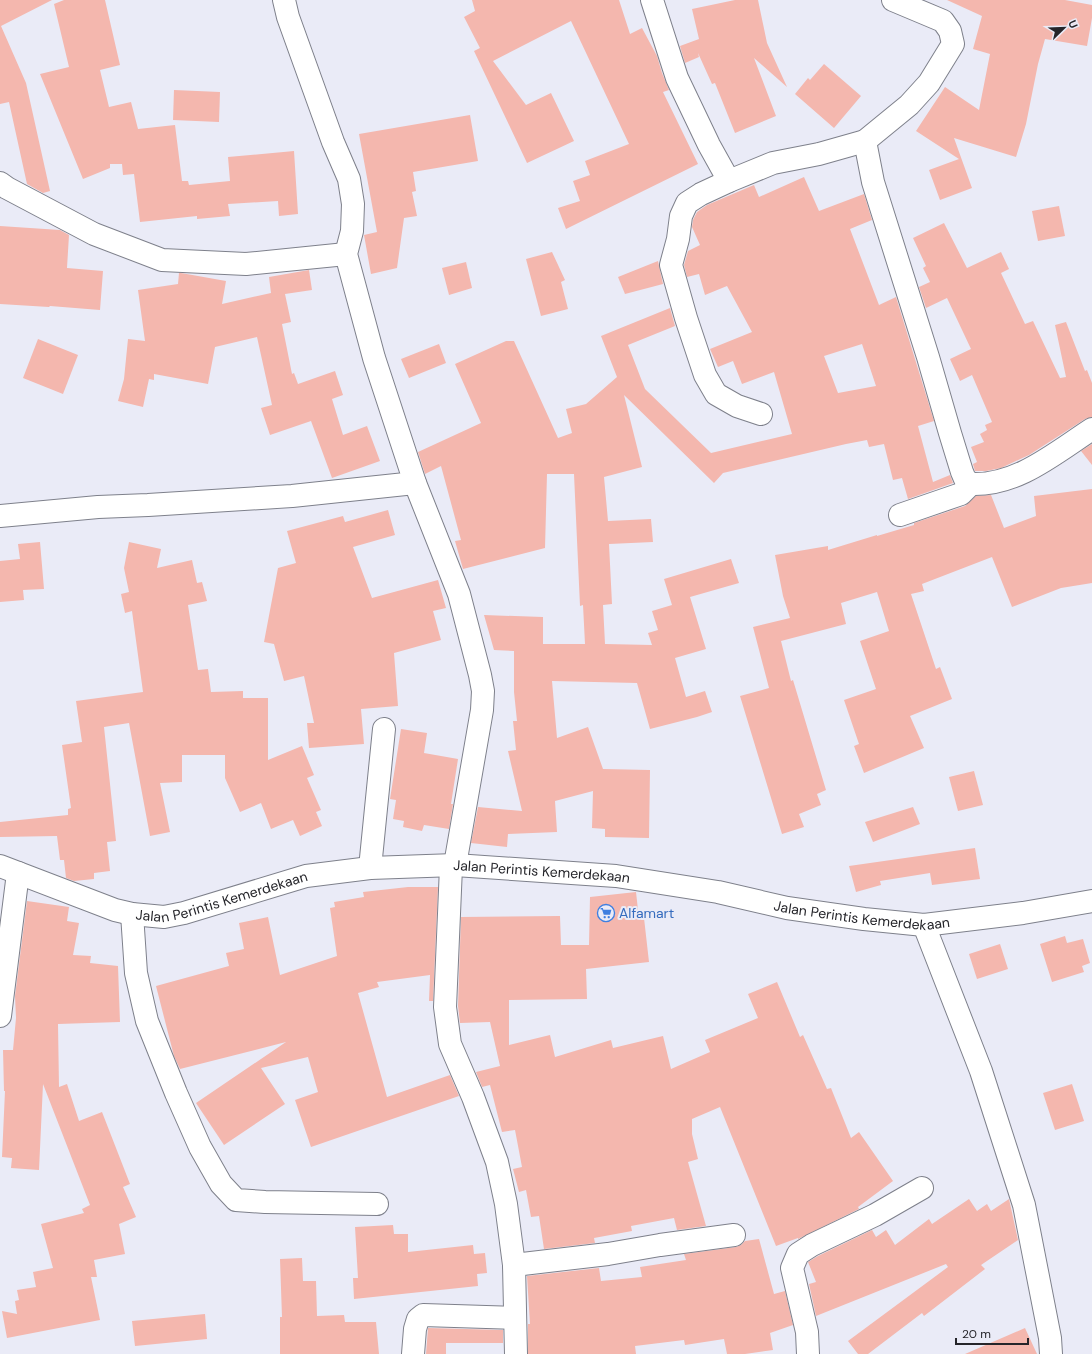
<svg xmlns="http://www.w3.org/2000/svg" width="1092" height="1354" font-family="'DM Sans',sans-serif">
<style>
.building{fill:#f4b7ae;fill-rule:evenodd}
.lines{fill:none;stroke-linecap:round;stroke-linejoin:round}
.minor-casing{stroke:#7e808b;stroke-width:24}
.minor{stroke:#fff;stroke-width:22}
.labels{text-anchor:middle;stroke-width:4;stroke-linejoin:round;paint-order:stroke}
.street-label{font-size:14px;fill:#25252a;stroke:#eaebf7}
.shop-label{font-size:14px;fill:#366cbe;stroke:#eaebf7;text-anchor:start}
</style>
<rect width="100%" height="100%" fill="#eaebf7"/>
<!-- building -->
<g class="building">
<polygon points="0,0 52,0 1,26 26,83 50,191 43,193 27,184 9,102 0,104"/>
<polygon points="64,0 105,0 120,65 100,70 109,107 131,102 138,129 175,125 182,181 188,181 189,185 230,181 228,157 294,151 298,214 279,216 278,201 228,204 230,216 197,219 197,216 140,222 134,174 123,175 122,164 110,164 110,168 83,179 40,74 69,67 54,4"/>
<polygon points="472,0 619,0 630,34 642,28 657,56 662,73 669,90 663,92 698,164 566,229 558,208 580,201 573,181 590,175 585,161 629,144 571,21 493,61 526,105 551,93 574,141 527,163 474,51 480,48 464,17 475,11"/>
<polygon points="735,0 758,0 767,43 787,87 754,58 776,116 735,133 715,83 712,84 698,53 699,57 685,63 680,46 699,39 692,9"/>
<polygon points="947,0 1065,0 1092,5 1092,18 1087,46 1045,39 1038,64 1026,124 1016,157 954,138 972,188 940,200 929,170 959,159 916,131 945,87 979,110 990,54 973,49 982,16"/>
<polygon points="824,64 861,96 834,128 795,94 808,78 810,80"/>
<polygon points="174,90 220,92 219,122 173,120"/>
<polygon points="470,115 478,161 413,172 416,191 412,192 417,216 404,218 397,268 371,274 364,235 377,232 359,134"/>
<path d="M 804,177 L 819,211 L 864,194 L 872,220 L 850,229 L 879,305 L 896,297 L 934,421 L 918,426 L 933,482 L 950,475 L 953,483 L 908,499 L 902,478 L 893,480 L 884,444 L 869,447 L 867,440 L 846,444 L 723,473 L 714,483 L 624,395 L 642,467 L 604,477 L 608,521 L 651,519 L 653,542 L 609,544 L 612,604 L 603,605 L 605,644 L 652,645 L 648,633 L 658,630 L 652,611 L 672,605 L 664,579 L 731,559 L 739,583 L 690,597 L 706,649 L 675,658 L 686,697 L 705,691 L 712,712 L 697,717 L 650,729 L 637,683 L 552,681 L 557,738 L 588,727 L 603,769 L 650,770 L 649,838 L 605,837 L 605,829 L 592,828 L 593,791 L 555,801 L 557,832 L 508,834 L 507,847 L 471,843 L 478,807 L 522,811 L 508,751 L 516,750 L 513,721 L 517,721 L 514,692 L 514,651 L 494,650 L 484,615 L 543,617 L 543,644 L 585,644 L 583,605 L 580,606 L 574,474 L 547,474 L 545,548 L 463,569 L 455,541 L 461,540 L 441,466 L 425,474 L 418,452 L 481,423 L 455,364 L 506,341 L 514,341 L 558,438 L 572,433 L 566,409 L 586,404 L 617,377 L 601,336 L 670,308 L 675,326 L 628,345 L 645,389 L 711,453 L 792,434 L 774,372 L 742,384 L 733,361 L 718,367 L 710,349 L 752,332 L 727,286 L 705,295 L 699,274 L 687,277 L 684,265 L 688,251 L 700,245 L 692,227 L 693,220 L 697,212 L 707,205 L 754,185 L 759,197 ZM 862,344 L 876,386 L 838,393 L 824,356 Z"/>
<polygon points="1059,206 1065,236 1038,241 1032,211"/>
<polygon points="944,223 967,268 1001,252 1009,269 1001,273 1025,324 1033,321 1060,378 1066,377 1055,325 1066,322 1085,371 1087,370 1092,383 1092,417 1085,419 1029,455 1001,468 986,471 975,471 973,464 977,462 971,447 984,442 980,434 987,430 985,425 992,422 972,375 960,381 950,359 971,349 947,298 926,308 919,287 930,282 923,268 926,266 913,238"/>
<polygon points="0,226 60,230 69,235 67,268 103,271 100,310 50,306 49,307 0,304"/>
<polygon points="552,252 565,280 561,282 568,309 541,316 526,259"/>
<polygon points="658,261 663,284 625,294 618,277"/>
<polygon points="466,262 472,288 449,295 442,268"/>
<polygon points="309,270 312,290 285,294 291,322 282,324 292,374 294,373 298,384 335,371 343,395 332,399 343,435 367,426 380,461 332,478 311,421 270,435 261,408 272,405 257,337 215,347 208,384 154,374 154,380 149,379 143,407 118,401 124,379 128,339 145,341 138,290 178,284 179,273 181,273 226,281 222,304 271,293 269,277"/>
<polygon points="38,339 78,355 63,394 23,378"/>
<polygon points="439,344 446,363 409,378 401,359"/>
<polygon points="1092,444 1092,465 1081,451"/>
<polygon points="1092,489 1092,583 1061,588 1012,607 992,557 922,584 924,591 911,594 936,669 940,667 952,699 910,716 924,748 864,773 854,746 859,744 844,700 876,689 860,641 889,631 877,592 841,603 846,624 781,641 791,681 793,680 826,790 817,794 821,805 799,814 804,827 782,834 740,696 769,688 753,627 790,618 783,596 775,555 828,546 828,550 877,535 877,536 914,525 914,523 965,506 976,496 991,495 1004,528 1036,516 1034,496"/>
<polygon points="388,510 395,535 353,547 372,598 438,580 446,608 433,611 441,640 394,653 398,706 361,709 364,744 309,748 307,723 314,723 304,676 284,681 274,644 264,642 278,568 296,563 287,531 343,516 345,522"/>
<polygon points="40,542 44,589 23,590 24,600 0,602 0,561 20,559 18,544"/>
<polygon points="129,542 161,549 157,568 192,560 197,583 202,582 207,601 188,605 198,670 208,669 211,692 243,691 243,698 268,698 268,760 302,746 314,775 307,778 321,810 316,812 322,826 300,836 293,820 271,829 261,803 240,812 225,778 225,755 182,755 182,782 160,783 170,832 150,836 129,723 104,727 116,841 107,842 110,871 94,873 94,879 74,881 66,878 64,860 60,860 57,836 0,837 0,822 68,815 68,809 71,808 62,745 82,742 76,701 143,692 132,611 125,613 121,594 129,592 124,568"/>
<polygon points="401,729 427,733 424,753 458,759 451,804 453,804 449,829 424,825 422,831 403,827 404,821 393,819 396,800 390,799"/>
<polygon points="974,771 983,805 958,811 949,777"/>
<polygon points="913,807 920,824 873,842 865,822"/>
<polygon points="975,848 980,879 932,885 930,873 880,881 881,885 856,892 849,866"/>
<polygon points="408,887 438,887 433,1001 429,1001 430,975 377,982 379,987 358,993 387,1097 450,1075 459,1096 311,1147 295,1100 318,1092 308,1057 261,1068 285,1104 224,1145 196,1103 286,1042 180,1069 174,1056 156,986 229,966 226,953 244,949 239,923 268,917 280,975 337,956 330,908 335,907 334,902 364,897 363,892"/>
<polygon points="636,892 639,919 644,918 649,962 586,969 587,999 509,1000 509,1045 550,1035 555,1057 611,1040 613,1048 663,1036 671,1069 710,1052 705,1040 758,1018 748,994 777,982 800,1037 803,1035 827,1089 831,1088 851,1138 859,1132 893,1181 858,1207 859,1209 798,1239 798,1238 776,1246 720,1107 692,1119 692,1134 698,1159 688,1162 706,1226 677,1230 674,1218 631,1226 632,1231 594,1238 595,1243 544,1249 539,1216 531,1217 526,1190 519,1192 513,1169 522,1167 515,1130 502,1132 490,1085 482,1087 476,1072 500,1066 490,1022 460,1023 458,1006 461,917 560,916 561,945 589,945 590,897"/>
<polygon points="27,901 69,907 67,921 79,923 73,955 91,956 90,963 118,966 120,1022 58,1024 59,1087 67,1084 79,1121 102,1112 130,1184 123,1187 136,1217 119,1224 125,1254 94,1260 97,1277 91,1277 100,1320 7,1338 2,1311 17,1314 15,1301 19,1300 17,1290 36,1287 33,1272 53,1268 41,1224 84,1213 82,1209 90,1205 43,1084 39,1170 11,1168 12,1158 2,1157 5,1091 4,1091 3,1050 13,1050 16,1018 15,996"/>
<polygon points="1065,936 1067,943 1083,939 1090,963 1082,966 1084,972 1052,982 1040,944"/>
<polygon points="1000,944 1008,969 977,979 969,954"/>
<polygon points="1072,1084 1084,1121 1055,1130 1043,1093"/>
<polygon points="969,1199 977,1211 987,1204 991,1211 1009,1199 1018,1240 981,1265 985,1269 924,1316 922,1313 868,1354 858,1354 848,1341 948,1267 946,1264 816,1316 809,1284 816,1282 808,1262 818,1256 872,1230 876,1237 886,1230 895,1245 929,1219 932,1224"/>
<polygon points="393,1225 394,1234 408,1234 408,1252 473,1245 474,1254 485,1253 487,1273 477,1274 478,1286 354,1299 353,1278 358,1278 355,1227"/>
<polygon points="759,1239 774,1294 785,1291 793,1325 770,1333 773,1350 745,1354 727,1354 724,1339 685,1345 684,1340 635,1346 636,1354 528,1354 528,1324 530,1324 527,1276 599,1268 601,1281 642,1277 640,1267 686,1260 684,1254 736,1247 741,1245 745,1241"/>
<polygon points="302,1258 303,1281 316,1281 317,1316 344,1315 345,1322 376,1322 379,1354 280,1354 280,1317 282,1317 280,1259"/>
<polygon points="205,1314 207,1339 135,1346 132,1321"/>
<polygon points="428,1328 503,1330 503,1343 446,1343 446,1354 426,1354"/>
<polygon points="1025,1328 1037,1354 965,1354"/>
</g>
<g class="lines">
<!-- minor casing -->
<g class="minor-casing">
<g id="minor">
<polyline points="284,0 288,17 333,142 349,179 353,204 352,231 346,254 374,358 415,483 459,594 480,675 483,691 482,710 455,865"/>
<polyline points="652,0 677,78 709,145 729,181"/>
<path d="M 865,141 L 873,182 L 928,357 L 950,433 L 962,472 L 965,479 L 971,484 C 1017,486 1055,453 1092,429"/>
<polyline points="0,183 7,188 94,234 162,260 246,264 346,254"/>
<polyline points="761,414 737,406 716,394 705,375 686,318 671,265 678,239 681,216 687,203 701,194 729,181 773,163 819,154 865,141 909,105 929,83 953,44 950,31 943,21 893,0"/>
<polyline points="900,515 961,494 971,484"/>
<polyline points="0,516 98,507 148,505 292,496 415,483"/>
<path id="s1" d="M 0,866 L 115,910 L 132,914 L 164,917 L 184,913 L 306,876 L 370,868 L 455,865 L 616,876 L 718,892 L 787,908 L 864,919 L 924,925 L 1023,913 L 1092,901"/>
<polyline points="451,867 445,1007 450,1044 473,1097 497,1162 506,1204 514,1265 516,1354"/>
<polyline points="370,868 384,729"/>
<polyline points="132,914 136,973 147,1021 176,1093 200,1147 221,1184 236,1200 265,1202 377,1204"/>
<polyline points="924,925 981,1071 1024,1205 1050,1338 1051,1354"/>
<polyline points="0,1016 18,873"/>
<polyline points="514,1265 608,1254 660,1245 734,1235"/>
<polyline points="413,1354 415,1329 418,1319 423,1315 514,1318"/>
<polyline points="808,1354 807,1332 792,1268 798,1254 812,1245 875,1215 922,1188"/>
</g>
</g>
<!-- minor -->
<use href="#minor" class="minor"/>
</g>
<!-- icons -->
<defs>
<g id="supermarket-ring" transform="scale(0.9)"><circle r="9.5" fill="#eaebf7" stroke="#3f7fe0" stroke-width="1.5"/><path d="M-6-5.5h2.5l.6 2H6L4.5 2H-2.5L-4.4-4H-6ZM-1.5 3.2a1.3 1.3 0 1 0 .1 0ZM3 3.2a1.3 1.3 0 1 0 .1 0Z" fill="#3f7fe0"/></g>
</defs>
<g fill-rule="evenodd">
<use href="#supermarket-ring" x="606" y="913"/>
</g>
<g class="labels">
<!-- street labels -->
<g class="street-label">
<text dy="5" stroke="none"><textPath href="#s1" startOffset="557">Jalan Perintis Kemerdekaan</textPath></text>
<text dy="5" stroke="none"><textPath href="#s1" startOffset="233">Jalan Perintis Kemerdekaan</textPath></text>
<text dy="5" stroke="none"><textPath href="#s1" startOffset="881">Jalan Perintis Kemerdekaan</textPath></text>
</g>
<!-- shop labels -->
<g class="shop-label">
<text x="619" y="918">Alfamart</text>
</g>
</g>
<!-- north arrow -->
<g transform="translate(1064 28) rotate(67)" stroke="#eaebf7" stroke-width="3" paint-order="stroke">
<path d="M0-3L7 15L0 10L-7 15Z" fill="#25252a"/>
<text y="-6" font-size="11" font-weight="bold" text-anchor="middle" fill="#25252a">U</text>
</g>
<!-- scale -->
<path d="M956 1338v6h72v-6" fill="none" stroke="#25252a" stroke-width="2"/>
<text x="962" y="1338" font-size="12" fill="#25252a" stroke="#eaebf7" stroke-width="3" paint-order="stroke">20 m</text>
</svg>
